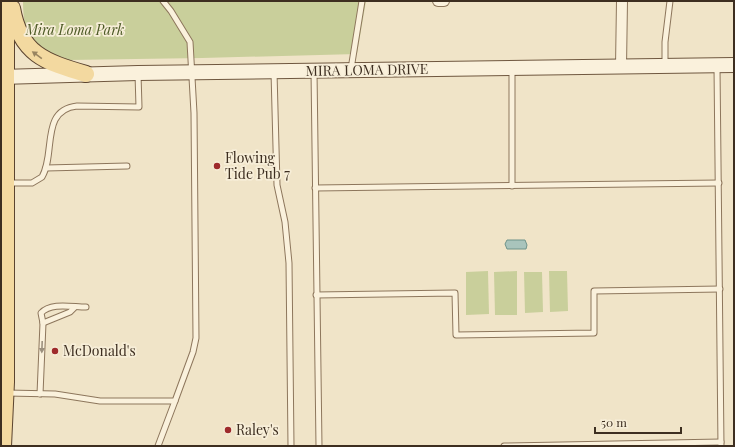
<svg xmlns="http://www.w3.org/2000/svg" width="735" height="447" font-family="'Playfair Display',serif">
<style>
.green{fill:#c9cf9b}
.water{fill:#a9c4bc;stroke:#6f938a}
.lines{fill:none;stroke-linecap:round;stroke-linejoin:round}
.service-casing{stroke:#8d765c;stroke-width:7}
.minor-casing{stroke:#8d765c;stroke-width:12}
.secondary-casing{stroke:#6f573f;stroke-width:16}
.primary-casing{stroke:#5b4430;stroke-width:18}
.service{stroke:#faf1dc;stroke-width:5}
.minor{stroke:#faf1dc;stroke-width:10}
.secondary{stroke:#faf1dc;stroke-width:14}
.primary{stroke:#f3d9a0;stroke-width:16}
.oneway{fill:#988460}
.oneway2{fill:#9c907e}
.poi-dot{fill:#9e2a2b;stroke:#f7eed8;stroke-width:1.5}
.labels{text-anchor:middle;stroke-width:3.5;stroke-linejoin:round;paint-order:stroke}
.park-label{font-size:14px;font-style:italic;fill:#4d5a26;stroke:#f7eed8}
.street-label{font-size:14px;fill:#3d2e20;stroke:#f7eed8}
.poi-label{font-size:14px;fill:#3d2e20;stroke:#f7eed8;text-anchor:start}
</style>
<rect width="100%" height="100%" fill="#f0e4c8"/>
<!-- green -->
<g class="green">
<path d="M 23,1 L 366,1 L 357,54 L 202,58 L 69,60 C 32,56 23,36 23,1 Z"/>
<polygon points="488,271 489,314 466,315 466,272"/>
<polygon points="517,271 517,315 495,315 494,272"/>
<polygon points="549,271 567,271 568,311 550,312"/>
<polygon points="524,272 542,272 543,312 525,313"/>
</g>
<!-- water -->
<polygon class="water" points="507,240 525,240 527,245 526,249 507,249 505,244"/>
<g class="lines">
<!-- service casing -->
<g class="service-casing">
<g id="service">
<polyline points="665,64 665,42 670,1"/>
<polyline points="717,67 721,446"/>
<polyline points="351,69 362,1"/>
<polyline points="512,69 512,186"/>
<polyline points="314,71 319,446"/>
<polyline points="274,72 277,185 285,222 289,263 291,446"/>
<polyline points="46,168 127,166"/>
<path d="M 7,183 L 32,183 L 42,177 C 56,153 40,110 77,106 L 139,107 L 138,74"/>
<polyline points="315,188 719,183"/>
<polyline points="316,295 455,293 456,335 594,333 594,291 720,289"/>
<polyline points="43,323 70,312 75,307"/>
<polyline points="7,393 55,394 100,401 175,401 193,352 196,338 194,113 190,42 171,11 163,1"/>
<path d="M 40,394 L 43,323 L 41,313 C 51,302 72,307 86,307"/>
<polyline points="158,446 175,401"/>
<polyline points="504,446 721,442"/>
</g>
</g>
<!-- minor casing -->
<g class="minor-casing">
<g id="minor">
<polyline points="438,1 444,1"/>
<polyline points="621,66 622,1"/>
</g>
</g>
<!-- secondary casing -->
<g class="secondary-casing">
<polyline id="secondary" points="1,77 138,73 734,65"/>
</g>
<!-- primary casing -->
<g class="primary-casing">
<g id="primary">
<path d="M 12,8 C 20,54 45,62 86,74"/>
<polyline points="3,446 6,382 6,1"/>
</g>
</g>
<!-- service -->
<use href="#service" class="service"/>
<!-- minor -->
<use href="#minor" class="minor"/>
<!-- secondary -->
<use href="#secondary" class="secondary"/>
<!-- primary -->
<use href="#primary" class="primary"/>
</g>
<!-- one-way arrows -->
<defs><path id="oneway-solid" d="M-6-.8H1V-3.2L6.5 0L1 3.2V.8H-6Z"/></defs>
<use class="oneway" href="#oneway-solid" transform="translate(37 55) rotate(-144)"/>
<use class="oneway2" href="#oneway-solid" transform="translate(42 347) rotate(92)"/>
<!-- markers -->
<g class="poi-dot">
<circle cx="217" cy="166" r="4"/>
<circle cx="55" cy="351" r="4"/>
<circle cx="228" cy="430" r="4"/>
</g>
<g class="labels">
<!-- park labels -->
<g class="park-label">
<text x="75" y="35">Mira Loma Park</text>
</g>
<!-- street labels -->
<g class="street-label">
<text transform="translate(367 70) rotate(-1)" y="5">MIRA LOMA DRIVE</text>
</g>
<!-- poi labels -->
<g class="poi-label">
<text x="225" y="163">Flowing<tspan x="225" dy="16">Tide Pub 7</tspan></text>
<text x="63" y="356">McDonald's</text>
<text x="236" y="435">Raley's</text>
</g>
</g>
<!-- border -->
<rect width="735" height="447" fill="none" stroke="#3d2e20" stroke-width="4"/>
<!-- scale -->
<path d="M595 427v6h86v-6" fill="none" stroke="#3d2e20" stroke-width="2"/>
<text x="601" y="427" font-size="12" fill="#3d2e20" stroke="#f7eed8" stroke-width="3" paint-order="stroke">50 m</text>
</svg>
